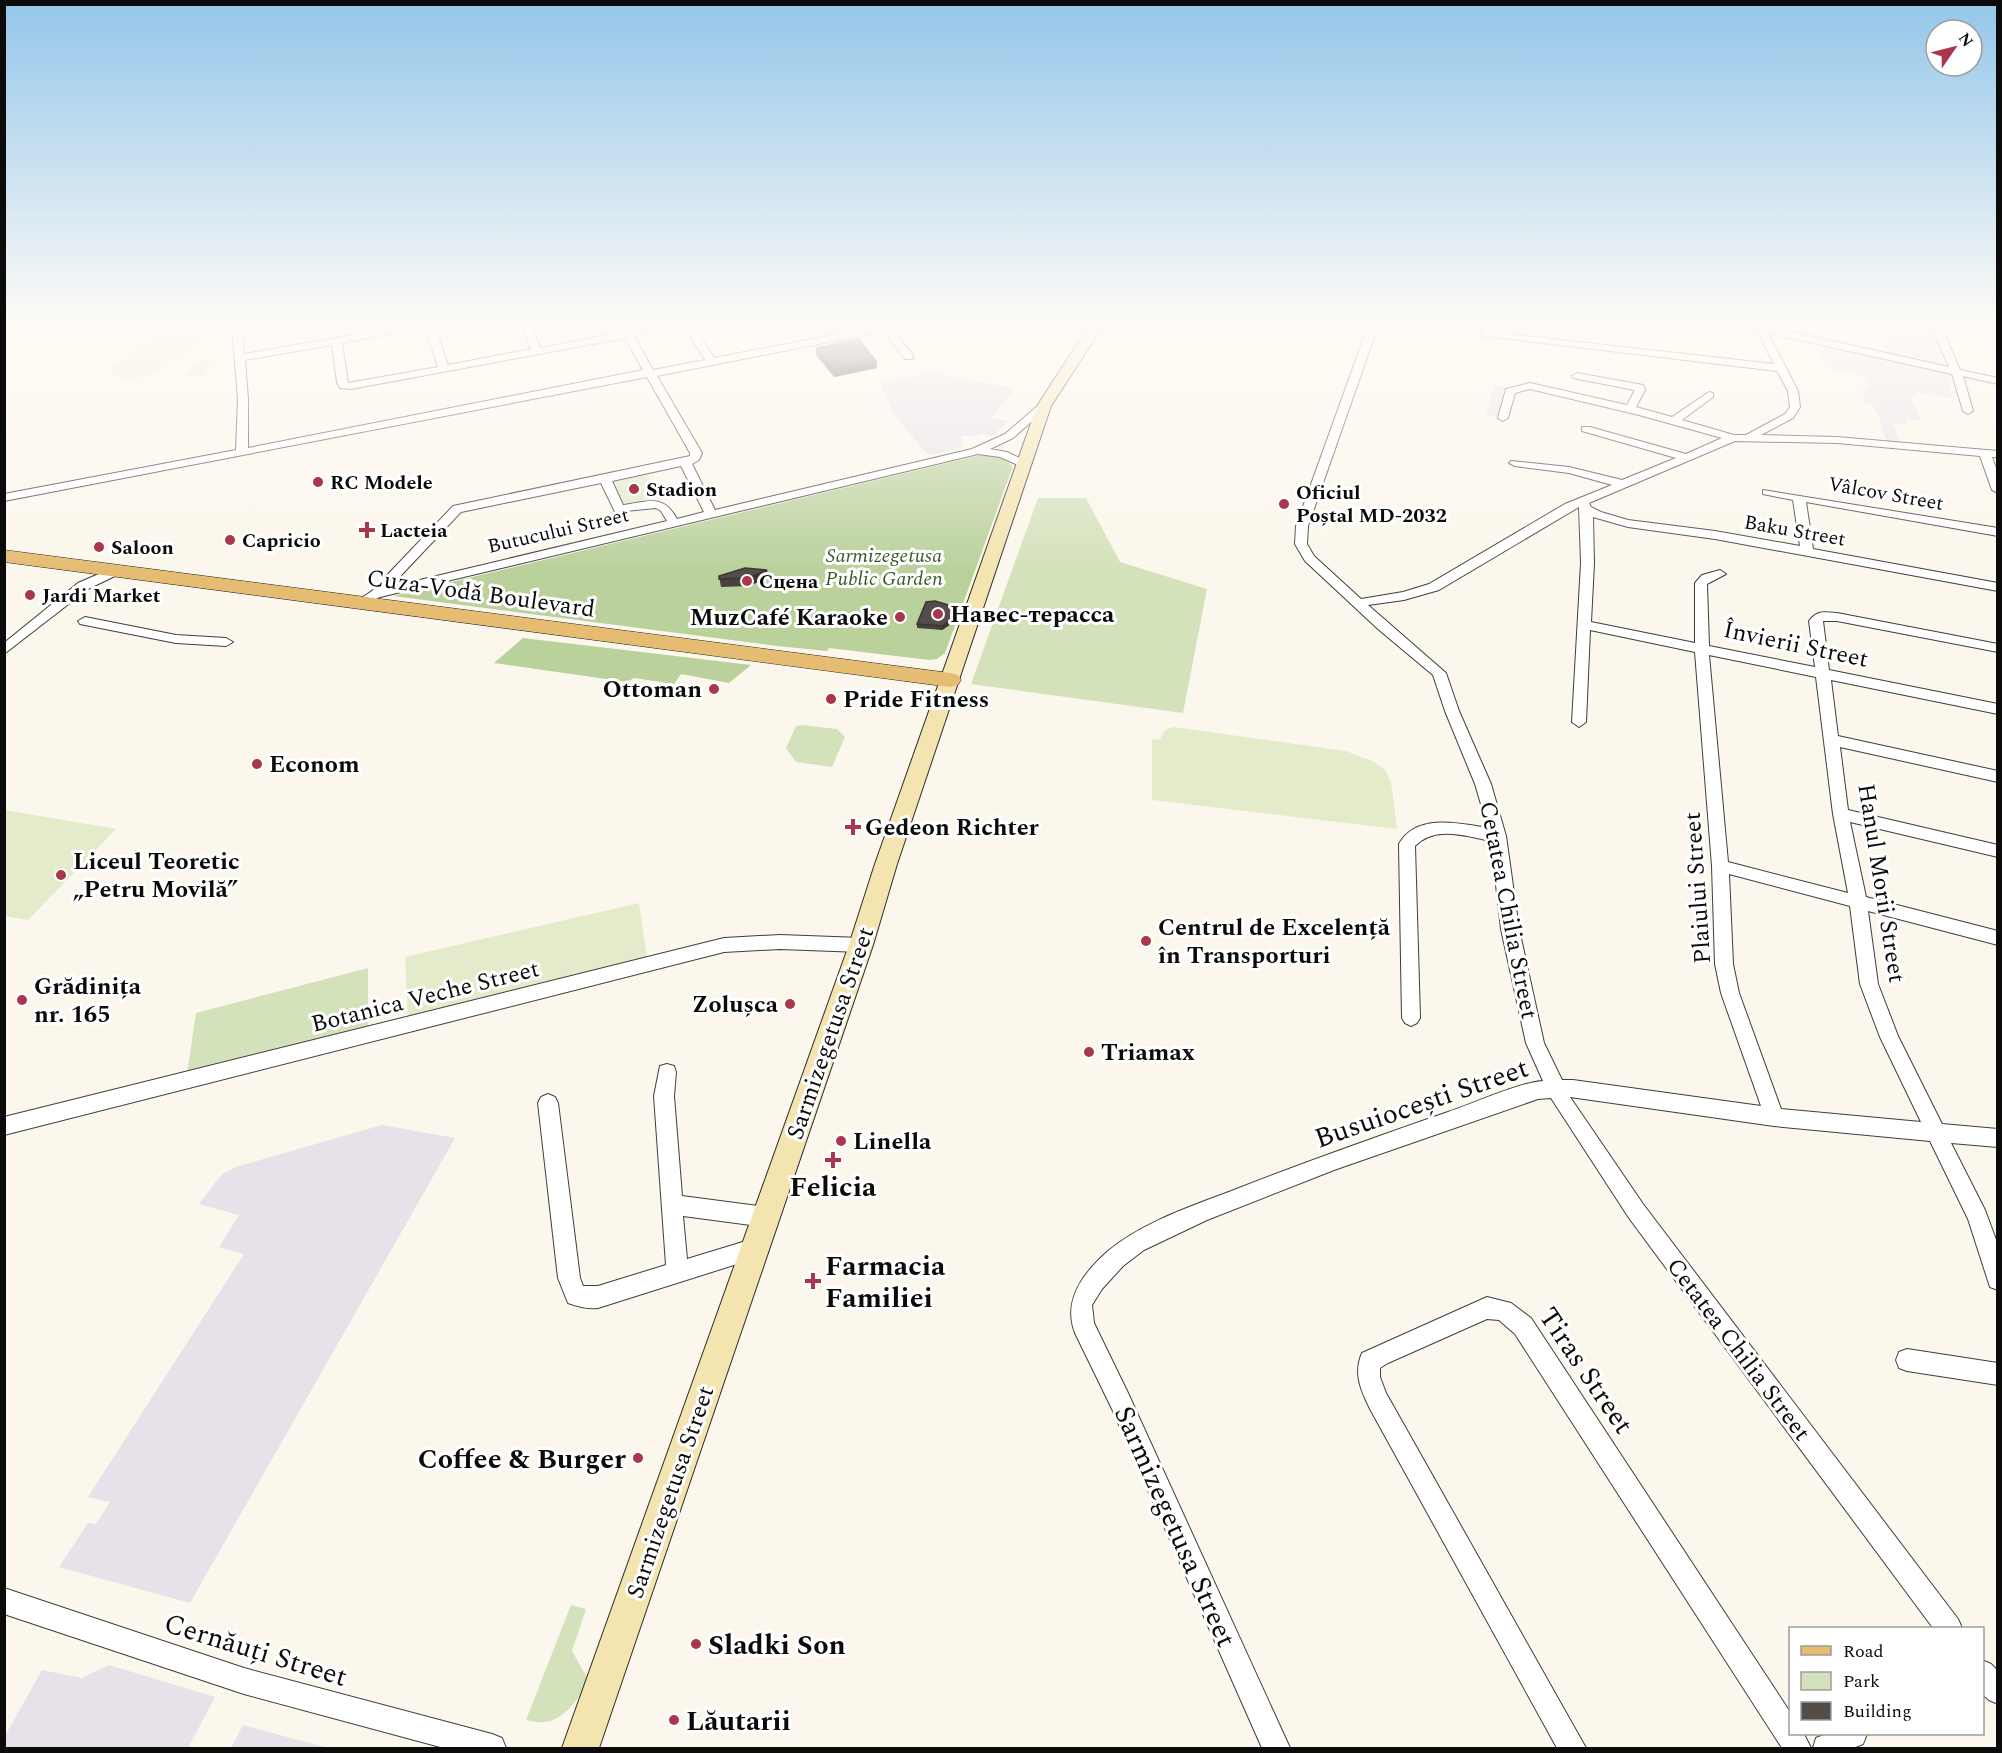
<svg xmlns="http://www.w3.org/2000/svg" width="2002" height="1753" font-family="Spectral,serif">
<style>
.industrial{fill:#e7e1e9}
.green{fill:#d4e2bb}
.forest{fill:#bad19c}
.pitch{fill:#e4ebcb}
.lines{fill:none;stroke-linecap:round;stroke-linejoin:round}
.minor-casing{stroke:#3e3e3e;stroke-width:2}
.secondary-casing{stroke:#2d2d2d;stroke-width:2}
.primary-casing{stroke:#1c1c1c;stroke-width:1}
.minor{fill:#fff;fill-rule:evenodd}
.secondary{fill:#f4e4b0;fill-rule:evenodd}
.primary{fill:#e6bc72;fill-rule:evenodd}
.wall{fill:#47413f}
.shaded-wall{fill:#3a3533}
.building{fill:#534c49;stroke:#3a3533;stroke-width:1.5}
.poi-dot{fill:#a9364a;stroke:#fff;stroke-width:2}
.labels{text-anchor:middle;stroke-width:6;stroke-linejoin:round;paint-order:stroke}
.far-poi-label{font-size:20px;font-weight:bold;fill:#0b0b0b;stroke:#fff;text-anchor:start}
.far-street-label{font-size:20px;fill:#0b0b0b;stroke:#fff}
.far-park-label{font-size:20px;font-style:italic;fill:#375a25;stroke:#fff}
.street-label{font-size:24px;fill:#0b0b0b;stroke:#fff}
.poi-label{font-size:24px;font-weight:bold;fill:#0b0b0b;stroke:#fff;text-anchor:start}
.near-street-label{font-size:28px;fill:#0b0b0b;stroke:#fff}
.near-poi-label{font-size:28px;font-weight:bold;fill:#0b0b0b;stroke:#fff;text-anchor:start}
</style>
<rect width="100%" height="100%" fill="#fcf7ec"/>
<!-- industrial -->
<g class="industrial">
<polygon points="1890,326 1930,326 1944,367 1880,354 1888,339 1895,341 1895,333 1899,329"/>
<polygon points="1826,344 1946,372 1954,399 1915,392 1916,396 1911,396 1912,402 1922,421 1905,419 1907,425 1893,424 1900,444 1887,442 1878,415 1872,405 1864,404 1863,388 1865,389 1868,378 1829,368 1834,364 1818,358"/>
<polygon points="924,372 1015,388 992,418 1008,421 993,436 981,434 978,436 962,436 963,447 932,455 926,453 892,412 881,383 918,376"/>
<polygon points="1494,385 1505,387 1498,417 1486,415"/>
<polygon points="382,1125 455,1138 190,1603 59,1567 88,1523 96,1524 110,1502 88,1497 244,1254 219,1247 239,1215 199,1204 221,1175 236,1167"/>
<polygon points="109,1665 215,1697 188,1748 5,1748 5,1736 42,1670 82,1678"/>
<polygon points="243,1725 328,1748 231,1748"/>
</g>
<!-- green -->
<g class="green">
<polygon points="1038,498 1086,498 1120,562 1207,589 1183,713 971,684"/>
<polygon points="802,725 837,729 845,737 832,767 796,762 786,748 796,726"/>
<polygon points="368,968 368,1027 187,1074 196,1013"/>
<path d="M 571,1605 L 586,1609 L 572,1651 L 589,1681 C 582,1695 563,1721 545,1722 C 539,1723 532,1721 526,1720 Z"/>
</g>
<!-- forest -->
<g class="forest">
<polygon points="981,455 999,457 1012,465 1012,469 945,653 937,659 929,660 829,648 827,651 777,646 393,596"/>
<polygon points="523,638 751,665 729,683 681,674 674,684 634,678 627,682 494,663"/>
</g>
<!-- pitch -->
<g class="pitch">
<path d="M 172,326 L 219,326 C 211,335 199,342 189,349 C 169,363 138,390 112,373 L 114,366 Z"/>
<polygon points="203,359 221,360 201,377 182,375"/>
<polygon points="646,472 658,498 622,506 610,479"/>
<polygon points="1174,727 1346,751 1374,762 1385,770 1391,782 1397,829 1152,800 1152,739 1160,740 1165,730"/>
<polygon points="5,810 116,829 28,920 5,916"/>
<polygon points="639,903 647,957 408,1018 405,957"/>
</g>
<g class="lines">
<!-- minor casing -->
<g class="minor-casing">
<g id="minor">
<polygon points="4,326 13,326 4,331"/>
<path d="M 232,326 L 242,326 L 244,354 L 404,326 L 435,326 L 448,365 L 531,349 L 522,326 L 532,326 L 540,348 L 622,332 L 618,326 L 628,326 L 631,331 L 656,326 L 677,326 L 634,336 L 653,370 L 705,360 L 684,326 L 694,326 L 714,358 L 879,326 L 891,329 L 913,355 L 913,359 L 905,359 L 885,333 L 879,332 L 657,376 L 702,453 L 699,460 L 692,464 L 715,510 L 972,449 L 1005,434 L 1040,404 L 1048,404 L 1049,406 L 1013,438 L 990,449 L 1007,452 L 1028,462 L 1028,466 L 1020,466 L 1000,457 L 978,454 L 380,597 L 361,607 L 356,606 L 354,603 L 372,591 L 453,506 L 690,456 L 690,453 L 647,377 L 4,501 L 4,494 L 236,450 L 238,399 ZM 425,327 L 438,367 L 348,383 L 342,343 ZM 625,338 L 643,370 L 248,448 L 248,399 L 245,360 L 332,345 L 337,382 L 340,388 L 351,389 ZM 681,466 L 704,512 L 677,519 C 663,493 648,502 623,505 L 612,481 ZM 601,483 L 615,512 L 656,508 L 661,511 L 667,521 L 390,587 L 461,512 Z"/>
<path d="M 1368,326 L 1378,326 L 1308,526 L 1307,544 L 1314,556 L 1361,599 L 1403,592 L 1429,584 L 1565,504 L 1612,485 L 1569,473 L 1515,466 L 1509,463 L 1511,461 L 1569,467 L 1622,480 L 1676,458 L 1582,431 L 1582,427 L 1590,427 L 1686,454 L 1722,438 L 1639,415 L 1530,389 L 1515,393 L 1508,418 L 1503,421 L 1498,418 L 1506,389 L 1530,383 L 1627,405 L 1635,390 L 1573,378 L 1572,376 L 1577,373 L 1643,385 L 1645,390 L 1636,407 L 1672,417 L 1709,392 L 1713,393 L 1713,397 L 1682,420 L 1734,435 L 1746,435 L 1785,414 L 1790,407 L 1788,391 L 1777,371 L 1484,336 L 1481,335 L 1481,331 L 1774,364 L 1757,330 L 1746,326 L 1765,326 L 1949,367 L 1931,326 L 1941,326 L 1960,370 L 1998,378 L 1998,384 L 1963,376 L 1973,411 L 1968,414 L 1963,411 L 1952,374 L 1768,333 L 1798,391 L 1800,407 L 1793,418 L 1761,435 L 1837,437 L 1998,451 L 1998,457 L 1992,457 L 1998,473 L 1998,493 L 1992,490 L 1980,456 L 1837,443 L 1735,441 L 1589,503 L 1591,507 L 1601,512 L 1628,520 L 1715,531 L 1800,546 L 1793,500 L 1763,494 L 1763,490 L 1998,528 L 1998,536 L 1806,502 L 1813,549 L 1998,583 L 1998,591 L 1715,539 L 1628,527 L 1593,517 L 1594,563 L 1591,622 L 1695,643 L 1695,583 L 1702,575 L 1720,570 L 1726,574 L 1707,584 L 1709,646 L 1815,667 L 1809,621 C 1817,610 1824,612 1837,613 L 1998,644 L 1998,652 L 1837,621 L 1823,621 L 1829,670 L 1998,704 L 1998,714 L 1831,680 L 1838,736 L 1998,771 L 1998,782 L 1840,747 L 1848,810 L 1998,845 L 1998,857 L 1850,822 L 1866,897 L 1998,931 L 1998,945 L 1868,911 L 1878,984 L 1898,1036 L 1942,1124 L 1998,1129 L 1998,1147 L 1951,1143 L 1985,1210 L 1998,1245 L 1998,1290 L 1990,1287 L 1968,1219 L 1930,1141 L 1774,1126 L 1570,1097 L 1643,1204 L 1958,1619 L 1962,1628 L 1933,1628 L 1629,1218 L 1551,1098 L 1538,1099 L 1334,1170 L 1207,1220 L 1144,1250 L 1123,1266 L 1102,1289 L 1092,1305 L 1094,1323 L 1128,1393 L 1290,1748 L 1262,1748 L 1112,1409 L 1075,1333 C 1062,1300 1084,1272 1108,1251 C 1143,1222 1192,1206 1234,1190 C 1305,1162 1376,1137 1448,1112 C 1472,1104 1521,1082 1543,1081 L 1526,1043 L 1501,929 L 1491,841 C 1466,836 1435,825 1415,846 L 1420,1018 L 1417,1023 L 1411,1026 L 1405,1023 L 1402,1018 L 1399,844 C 1416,813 1459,823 1488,828 L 1475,784 L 1445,711 L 1433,675 L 1378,629 L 1305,561 L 1295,544 L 1296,526 ZM 1579,507 L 1581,563 L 1572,722 L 1579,727 L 1586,722 L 1590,630 L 1695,652 L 1712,866 L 1715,964 L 1721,993 L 1761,1106 L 1573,1080 L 1562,1080 L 1544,1043 L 1519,929 L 1506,836 L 1491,784 L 1459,711 L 1446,673 L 1368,605 L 1404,600 L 1439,590 ZM 1709,655 L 1816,677 L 1833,814 L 1848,893 L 1728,862 ZM 1729,874 L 1850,906 L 1860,984 L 1880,1037 L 1921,1122 L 1781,1109 L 1739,993 L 1733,964 Z"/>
<polygon points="1842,326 1852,326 1852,327 1847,330"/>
<polygon points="115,567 121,571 119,574 88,589 4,654 4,643 78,583"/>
<polygon points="85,617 176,635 226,638 233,642 226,646 176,643 80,624 78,621"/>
<polygon points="780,935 861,938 867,940 870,945 867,950 861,952 780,949 724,952 4,1135 4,1117 724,938"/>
<path d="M 667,1064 L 674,1066 L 676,1072 L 674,1096 L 682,1196 L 766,1207 L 773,1210 L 776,1217 L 773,1224 L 766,1227 L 683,1216 L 687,1259 L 756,1238 L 763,1241 L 767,1248 L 763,1255 L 756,1258 L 598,1308 C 587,1309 579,1307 568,1303 L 558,1278 L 538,1103 L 541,1097 L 548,1094 L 555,1097 L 558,1103 L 580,1278 L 583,1286 L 598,1286 L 666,1265 L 654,1096 L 660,1066 Z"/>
<path d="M 1487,1297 L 1511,1303 L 1531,1318 L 1790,1712 L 1790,1734 L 1804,1734 L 1811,1748 L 1782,1748 L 1515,1334 L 1499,1320 L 1487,1319 L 1388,1363 L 1380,1368 L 1380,1377 L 1386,1393 L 1586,1748 L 1557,1748 L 1370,1409 C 1361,1390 1353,1374 1362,1353 Z"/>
<polygon points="1907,1349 1998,1363 1998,1385 1907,1371 1899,1368 1896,1360 1899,1352"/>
<polygon points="4,1588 244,1668 492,1734 502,1738 506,1748 444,1748 244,1694 4,1614"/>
<polygon points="1982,1660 1991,1664 1998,1671 1998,1704 1989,1700 1982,1694"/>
<polygon points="1826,1734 1867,1734 1863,1744 1853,1748 1813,1748 1816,1738"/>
</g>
</g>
<!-- secondary casing -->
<g class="secondary-casing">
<polygon id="secondary" points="1089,326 1103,326 1051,406 897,864 873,945 599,1748 562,1748 849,945 875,864 1037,406"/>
</g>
<!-- primary casing -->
<g class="primary-casing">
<polygon id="primary" points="4,550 950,673 958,675 961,680 958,685 950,687 4,562"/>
</g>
<!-- minor -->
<use href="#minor" class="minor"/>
<!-- secondary -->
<use href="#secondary" class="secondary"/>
<!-- primary -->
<use href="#primary" class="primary"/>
</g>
<!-- wall -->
<g class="wall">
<polygon points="816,348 876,361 877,368 834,377 816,355"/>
<polygon points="719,576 769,577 749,586 721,587"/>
<polygon points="952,610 951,624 942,630 917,628 917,624"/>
</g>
<!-- shaded-wall -->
<g class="shaded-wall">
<polygon points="876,361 877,368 834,377 833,370"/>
<polygon points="767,570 769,577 749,586 748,578"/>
<polygon points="952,606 951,624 942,630 942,626"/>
</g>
<!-- building -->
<g class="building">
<polygon points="858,339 876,361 833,370 816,348"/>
<polygon points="745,568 767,570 748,578 719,579 719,576"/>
<polygon points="935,601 952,606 951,620 942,626 917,624 926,602"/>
</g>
<!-- sky -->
<linearGradient id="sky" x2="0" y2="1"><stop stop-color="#94c6ea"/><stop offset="0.57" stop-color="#fefbf6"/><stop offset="1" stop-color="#fefbf6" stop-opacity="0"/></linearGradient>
<rect width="2002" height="571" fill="url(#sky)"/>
<!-- markers -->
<g class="poi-dot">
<circle cx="318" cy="482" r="6"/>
<circle cx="634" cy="489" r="6"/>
<circle cx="1284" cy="504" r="6"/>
<path d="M364 521h6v6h6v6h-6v6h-6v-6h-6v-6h6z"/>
<circle cx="230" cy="540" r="6"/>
<circle cx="99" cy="547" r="6"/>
<circle cx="747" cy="581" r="6"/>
<circle cx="30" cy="595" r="6"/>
<circle cx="938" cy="614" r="6"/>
<circle cx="900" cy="617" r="6"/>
<circle cx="714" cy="689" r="6"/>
<circle cx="831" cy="699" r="6"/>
<circle cx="257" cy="764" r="6"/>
<path d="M850 818h6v6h6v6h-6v6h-6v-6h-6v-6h6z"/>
<circle cx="61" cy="875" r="6"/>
<circle cx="1146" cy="941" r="6"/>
<circle cx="22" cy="1000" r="6"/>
<circle cx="790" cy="1004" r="6"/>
<circle cx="1089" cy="1052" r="6"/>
<circle cx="841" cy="1141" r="6"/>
<path d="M830 1151h6v6h6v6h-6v6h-6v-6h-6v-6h6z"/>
<path d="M810 1272h6v6h6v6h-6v6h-6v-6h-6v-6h6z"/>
<circle cx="638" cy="1458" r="6"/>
<circle cx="696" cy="1644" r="6"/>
<circle cx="674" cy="1720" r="6"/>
</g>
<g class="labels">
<!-- far-poi labels -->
<g class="far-poi-label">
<text x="330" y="489">RC Modele</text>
<text x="646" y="496">Stadion</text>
<text x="1296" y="499">Oficiul<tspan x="1296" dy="23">Poștal MD-2032</tspan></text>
<text x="380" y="537">Lacteia</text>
<text x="242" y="547">Capricio</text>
<text x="111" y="554">Saloon</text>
<text x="759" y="588">Сцена</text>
<text x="42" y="602">Jardi Market</text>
</g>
<!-- far-street labels -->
<g class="far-street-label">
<text transform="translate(1886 493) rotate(10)" y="7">Vâlcov Street</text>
<text transform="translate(558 530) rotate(-13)" y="7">Butucului Street</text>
<text transform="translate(1795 530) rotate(10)" y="7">Baku Street</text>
</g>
<!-- far-park labels -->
<g class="far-park-label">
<text x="884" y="562">Sarmizegetusa<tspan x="884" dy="23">Public Garden</tspan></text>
</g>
<!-- street labels -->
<g class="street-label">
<text transform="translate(481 593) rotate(8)" y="8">Cuza-Vodă Boulevard</text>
<text transform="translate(1796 644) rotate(12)" y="8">Învierii Street</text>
<text transform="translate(1882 883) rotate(81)" y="8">Hanul Morii Street</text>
<text transform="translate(1697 888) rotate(-94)" y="8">Plaiului Street</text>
<text transform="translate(1509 910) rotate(79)" y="8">Cetatea Chilia Street</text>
<text transform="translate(425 996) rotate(-14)" y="8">Botanica Veche Street</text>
<text transform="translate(830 1033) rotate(-71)" y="8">Sarmizegetusa Street</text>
<text transform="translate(1739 1349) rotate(53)" y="8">Cetatea Chilia Street</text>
<text transform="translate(670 1492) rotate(-71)" y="8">Sarmizegetusa Street</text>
</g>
<!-- poi labels -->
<g class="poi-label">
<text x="950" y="622">Навес-терасса</text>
<text x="888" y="625" text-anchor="end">MuzCafé Karaoke</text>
<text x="702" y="697" text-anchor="end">Ottoman</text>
<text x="843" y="707">Pride Fitness</text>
<text x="269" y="772">Econom</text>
<text x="865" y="835">Gedeon Richter</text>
<text x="73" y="869">Liceul Teoretic<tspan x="73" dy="28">„Petru Movilă”</tspan></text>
<text x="1158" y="935">Centrul de Excelență<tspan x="1158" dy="28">în Transporturi</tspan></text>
<text x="34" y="994">Grădinița<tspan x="34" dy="28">nr. 165</tspan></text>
<text x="778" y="1012" text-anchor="end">Zolușca</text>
<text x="1101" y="1060">Triamax</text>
<text x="853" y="1149">Linella</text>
</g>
<!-- near-street labels -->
<g class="near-street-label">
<text transform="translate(1421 1102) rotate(-19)" y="10">Busuiocești Street</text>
<text transform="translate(1587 1370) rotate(56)" y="10">Tiras Street</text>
<text transform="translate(1176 1526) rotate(66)" y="10">Sarmizegetusa Street</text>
<text transform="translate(256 1649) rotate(17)" y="10">Cernăuți Street</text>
</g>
<!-- near-poi labels -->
<g class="near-poi-label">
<text x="833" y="1196" text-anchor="middle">Felicia</text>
<text x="825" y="1275">Farmacia<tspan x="825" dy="32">Familiei</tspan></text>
<text x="626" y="1468" text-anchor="end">Coffee &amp; Burger</text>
<text x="708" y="1654">Sladki Son</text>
<text x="686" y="1730">Lăutarii</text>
</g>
</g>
<!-- border -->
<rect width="2002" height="1753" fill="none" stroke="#0b0b0b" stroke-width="12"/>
<!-- legend -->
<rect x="1789" y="1627" width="195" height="108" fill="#ffffff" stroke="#9d9d9d" stroke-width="1.5"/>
<rect x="1801" y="1646" width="30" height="9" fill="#e6bc72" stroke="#9d9d9d" stroke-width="1.5"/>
<text x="1843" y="1657" font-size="18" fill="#0b0b0b">Road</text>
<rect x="1801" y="1672" width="30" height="18" fill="#d4e2bb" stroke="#9d9d9d" stroke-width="1.5"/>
<text x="1843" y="1687" font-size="18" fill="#0b0b0b">Park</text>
<rect x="1801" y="1702" width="30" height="18" fill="#534c49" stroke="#9d9d9d" stroke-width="1.5"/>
<text x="1843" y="1717" font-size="18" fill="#0b0b0b">Building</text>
<!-- north arrow -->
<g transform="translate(1954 48) rotate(55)"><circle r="28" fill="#ffffff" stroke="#9d9d9d" stroke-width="1.5"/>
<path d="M0-4.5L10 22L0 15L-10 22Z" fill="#a9364a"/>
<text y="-9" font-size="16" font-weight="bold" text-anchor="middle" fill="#0b0b0b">N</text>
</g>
</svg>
